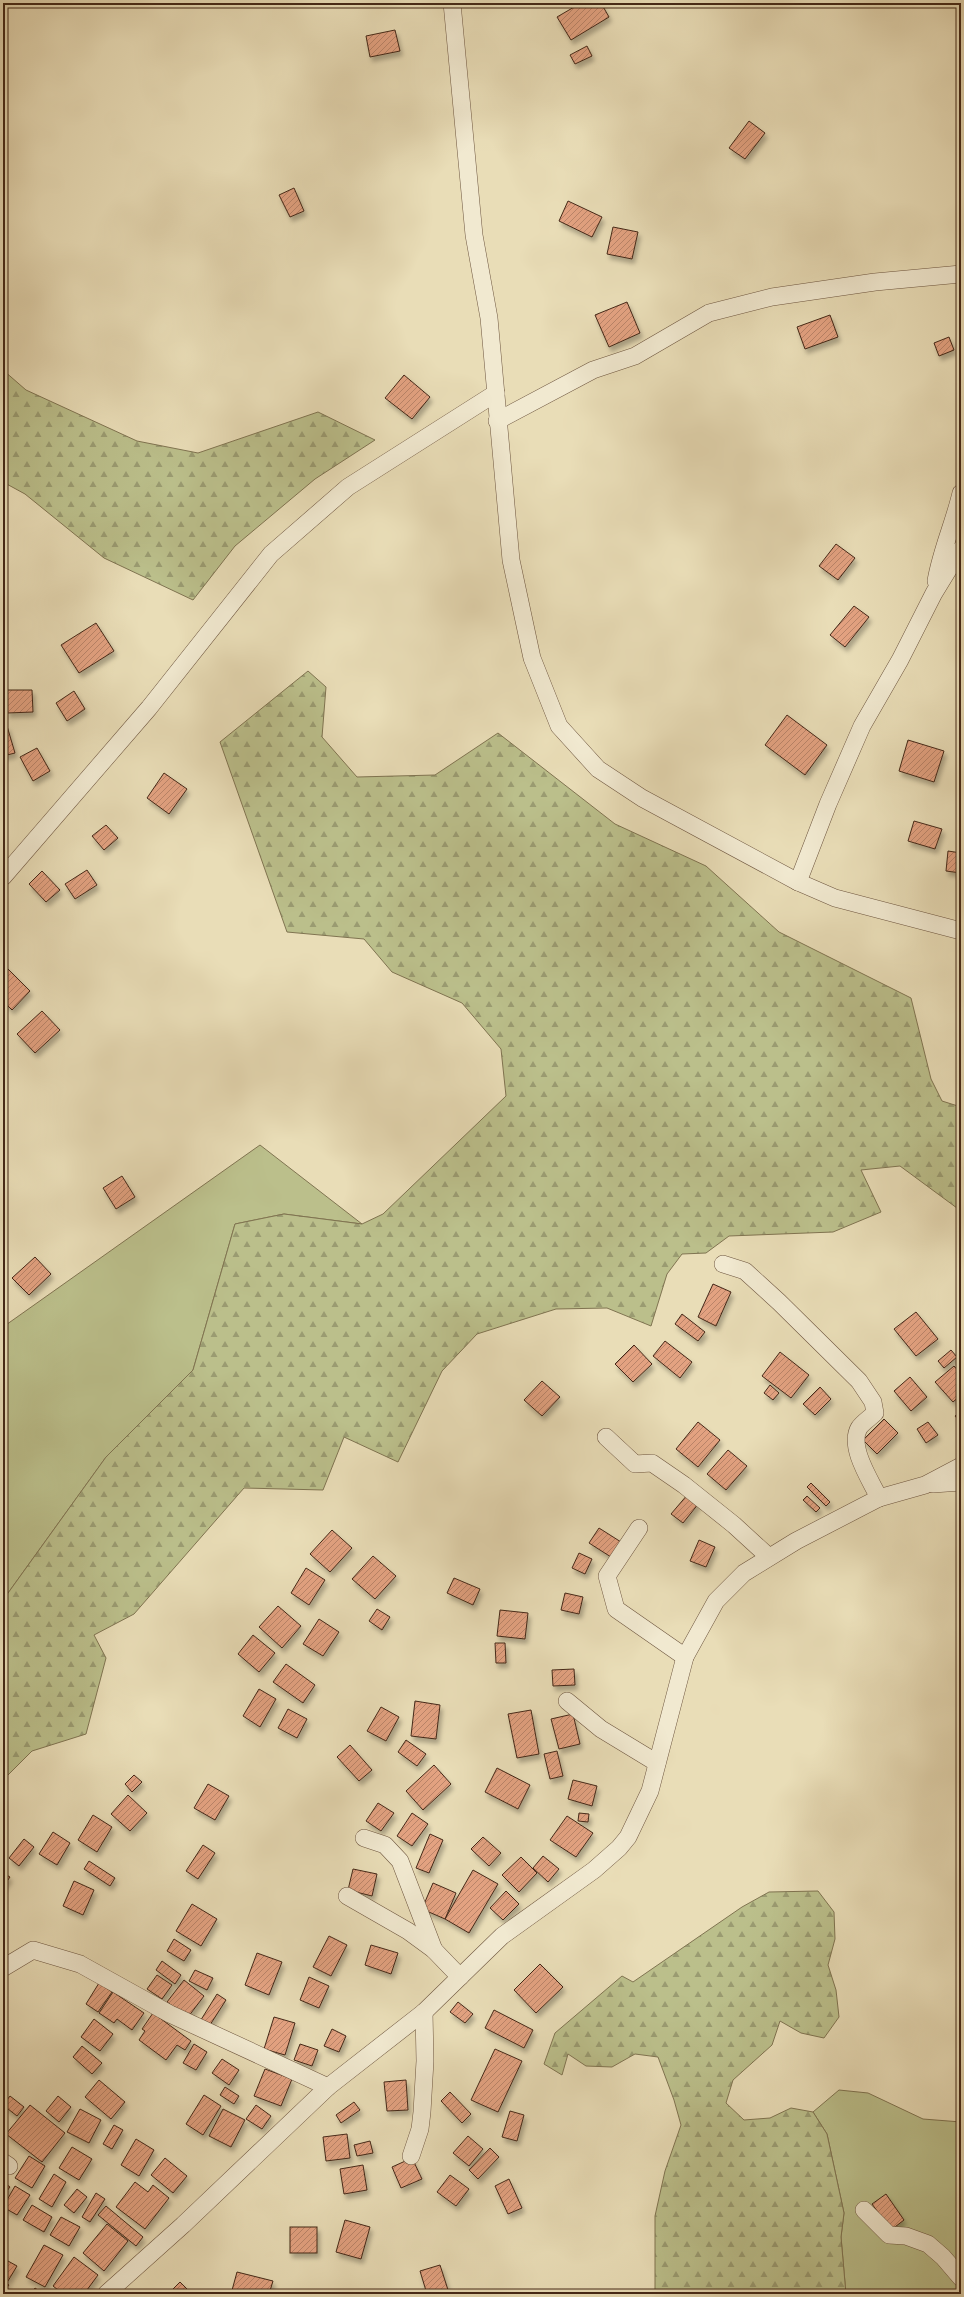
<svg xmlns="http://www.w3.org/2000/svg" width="964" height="2297" font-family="'Libre Bodoni',serif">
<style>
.green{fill:#bbbf8b;stroke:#807451}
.forest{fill:url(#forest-firs);stroke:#807451}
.building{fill:url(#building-hatch);stroke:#442817;filter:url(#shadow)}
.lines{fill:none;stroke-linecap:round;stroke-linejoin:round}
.minor-casing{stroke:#6d553f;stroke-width:18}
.minor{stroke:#f1e9d0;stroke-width:17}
</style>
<defs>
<pattern id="forest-firs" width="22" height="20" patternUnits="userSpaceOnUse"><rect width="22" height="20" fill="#bbbf8b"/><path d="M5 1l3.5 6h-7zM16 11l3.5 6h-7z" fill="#9a9b71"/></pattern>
<pattern id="building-hatch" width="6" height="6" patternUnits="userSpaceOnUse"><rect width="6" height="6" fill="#e3a281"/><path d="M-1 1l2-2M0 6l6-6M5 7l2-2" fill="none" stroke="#ba8469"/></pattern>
<filter id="shadow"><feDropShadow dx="2.5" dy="4.5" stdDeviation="2" flood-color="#0004"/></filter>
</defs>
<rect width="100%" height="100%" fill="#e9ddb7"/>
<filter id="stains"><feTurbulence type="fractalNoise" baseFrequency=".005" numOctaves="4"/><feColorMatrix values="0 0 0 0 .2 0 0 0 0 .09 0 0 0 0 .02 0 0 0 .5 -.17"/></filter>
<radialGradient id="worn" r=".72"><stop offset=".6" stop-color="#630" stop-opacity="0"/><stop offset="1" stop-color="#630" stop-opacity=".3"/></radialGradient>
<!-- green -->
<g class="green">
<polygon points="260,1145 362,1224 284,1214 235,1224 193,1370 106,1457 3,1600 3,1327"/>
<polygon points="839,2090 868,2093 923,2119 961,2122 961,2294 846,2294 841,2237 844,2213 827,2134 813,2112"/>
</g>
<!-- forest -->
<g class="forest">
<polygon points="3,370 26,390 137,441 198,453 318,412 375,440 315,479 235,546 193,600 104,558 25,494 3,482"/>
<polygon points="308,671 326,687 322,737 357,777 435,775 498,733 615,824 706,866 779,932 911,998 931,1079 942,1101 961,1107 961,1211 900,1166 861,1170 881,1212 833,1232 729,1236 706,1253 682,1254 667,1274 651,1326 607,1308 556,1309 477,1334 442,1371 398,1462 344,1437 323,1490 244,1488 134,1614 94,1635 106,1658 86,1734 32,1751 3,1780 3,1600 106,1457 193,1370 235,1224 284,1214 362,1224 383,1214 506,1096 501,1049 462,1003 392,972 364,939 287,932 220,742"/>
<polygon points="818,1891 834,1912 835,1939 828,1965 836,1990 839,2017 824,2038 801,2033 780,2021 772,2045 733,2080 726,2103 744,2120 770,2118 791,2108 813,2112 827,2134 844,2213 841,2237 846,2294 655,2294 655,2216 665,2171 681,2125 674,2100 658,2057 635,2054 612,2067 586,2066 568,2054 562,2075 544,2064 555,2033 622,1976 633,1982 742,1907 769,1892"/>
</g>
<!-- building -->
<g class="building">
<polygon points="581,3 601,3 609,17 571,40 557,17"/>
<polygon points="395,30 400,51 370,57 366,36"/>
<polygon points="587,46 592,56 575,64 570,55"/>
<polygon points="749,121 765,133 745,159 729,148"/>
<polygon points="294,188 304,211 290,217 279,195"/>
<polygon points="568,201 602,217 592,237 559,221"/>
<polygon points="613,227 638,232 632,259 607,254"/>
<polygon points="627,302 640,333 609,347 595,315"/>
<polygon points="830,315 838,337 805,349 797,327"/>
<polygon points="949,337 954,350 939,356 934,343"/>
<polygon points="404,375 430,397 412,419 385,398"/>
<polygon points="836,544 855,558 838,580 819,566"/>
<polygon points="854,606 869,617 845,647 830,635"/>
<polygon points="96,623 114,651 79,673 61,645"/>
<polygon points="7,690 32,690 33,712 7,713"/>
<polygon points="74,691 85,709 67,721 56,703"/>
<polygon points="787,715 827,745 805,775 765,745"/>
<polygon points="7,726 15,753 3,756 3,727"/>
<polygon points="908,740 944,751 934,782 899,771"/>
<polygon points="37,748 50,771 33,781 20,757"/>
<polygon points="164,773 187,789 169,814 147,798"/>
<polygon points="914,821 942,829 935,849 908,841"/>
<polygon points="106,825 118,838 104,850 92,836"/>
<polygon points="948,851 961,853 961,873 946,871"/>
<polygon points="87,870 97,885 75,899 65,884"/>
<polygon points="42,871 60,890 46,902 29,884"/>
<polygon points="4,965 30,991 12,1010 3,1001"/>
<polygon points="42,1011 60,1030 35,1053 17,1034"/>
<polygon points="122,1176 135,1197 116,1209 103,1188"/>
<polygon points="35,1257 51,1274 29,1295 12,1278"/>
<polygon points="713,1284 731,1292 716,1326 698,1317"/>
<polygon points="916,1312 938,1339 916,1356 894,1329"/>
<polygon points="682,1314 705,1332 698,1341 675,1324"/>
<polygon points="665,1341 692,1362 680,1378 653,1356"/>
<polygon points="634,1345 652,1364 633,1382 615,1364"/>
<polygon points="951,1350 957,1357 944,1368 938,1361"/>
<polygon points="780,1352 809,1375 791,1398 762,1376"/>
<polygon points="954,1366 961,1374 961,1395 953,1402 935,1382"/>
<polygon points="910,1377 927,1397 911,1411 894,1391"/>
<polygon points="542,1381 560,1397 542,1416 524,1400"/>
<polygon points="770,1385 779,1393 773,1400 764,1393"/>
<polygon points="820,1387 831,1399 815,1415 803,1404"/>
<polygon points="961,1411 961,1423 955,1416"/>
<polygon points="884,1419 898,1433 877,1454 863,1440"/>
<polygon points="698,1422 720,1440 698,1467 676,1449"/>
<polygon points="928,1422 938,1435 926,1443 917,1429"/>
<polygon points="728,1450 747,1466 726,1490 707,1474"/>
<polygon points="811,1483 830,1502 826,1506 807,1487"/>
<polygon points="688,1494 699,1503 683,1523 671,1514"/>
<polygon points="807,1496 820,1508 816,1512 803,1500"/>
<polygon points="599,1528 621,1542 611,1557 589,1543"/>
<polygon points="332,1530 352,1548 330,1572 310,1554"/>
<polygon points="699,1540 715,1547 706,1567 690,1561"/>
<polygon points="579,1553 592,1559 585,1574 572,1568"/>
<polygon points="373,1556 396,1576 375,1599 352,1579"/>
<polygon points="306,1568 325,1580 309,1605 291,1593"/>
<polygon points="454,1578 480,1589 473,1605 447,1593"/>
<polygon points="565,1593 583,1597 579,1614 561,1610"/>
<polygon points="278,1606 301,1626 282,1648 259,1627"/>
<polygon points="377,1609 390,1617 382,1630 369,1621"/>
<polygon points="500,1610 528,1613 525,1639 497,1636"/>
<polygon points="319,1619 339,1632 323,1656 303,1644"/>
<polygon points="253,1635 275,1653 259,1672 238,1654"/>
<polygon points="495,1643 505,1643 506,1663 496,1663"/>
<polygon points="286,1664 315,1685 303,1703 273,1682"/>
<polygon points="574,1669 575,1685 553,1686 552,1670"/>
<polygon points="259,1689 276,1699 260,1727 243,1716"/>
<polygon points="415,1701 440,1705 436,1739 411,1736"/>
<polygon points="381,1707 399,1717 386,1741 367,1731"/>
<polygon points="288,1709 307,1719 297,1738 278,1728"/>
<polygon points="531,1710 539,1754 517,1758 508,1714"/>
<polygon points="573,1714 580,1744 559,1749 551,1719"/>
<polygon points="406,1740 426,1754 417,1766 398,1752"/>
<polygon points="350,1745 372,1770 359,1781 337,1757"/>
<polygon points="557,1751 563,1776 550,1779 544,1754"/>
<polygon points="434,1765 451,1784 423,1810 406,1791"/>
<polygon points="497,1768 530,1785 518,1809 485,1792"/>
<polygon points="134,1775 142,1782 132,1792 125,1784"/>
<polygon points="573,1780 597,1786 592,1806 568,1799"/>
<polygon points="208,1784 229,1796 215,1820 194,1808"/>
<polygon points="128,1795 147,1813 130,1831 111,1814"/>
<polygon points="378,1803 394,1813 381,1831 366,1821"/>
<polygon points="412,1813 428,1824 412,1846 397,1836"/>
<polygon points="579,1813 589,1814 588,1822 578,1821"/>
<polygon points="93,1815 112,1827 97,1852 78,1840"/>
<polygon points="567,1816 593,1833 576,1857 550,1840"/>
<polygon points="53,1832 70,1843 57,1865 39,1854"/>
<polygon points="430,1834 443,1840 429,1873 416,1868"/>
<polygon points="483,1837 501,1853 489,1866 471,1849"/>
<polygon points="24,1839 34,1847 19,1866 9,1858"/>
<polygon points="203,1845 215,1853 198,1879 186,1871"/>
<polygon points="543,1856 559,1869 548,1882 533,1868"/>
<polygon points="521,1857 537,1873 519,1892 502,1875"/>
<polygon points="89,1861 115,1878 110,1886 84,1869"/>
<polygon points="353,1869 377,1874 372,1896 348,1890"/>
<polygon points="473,1870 498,1884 469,1933 445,1919"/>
<polygon points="3,1873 10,1877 3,1887"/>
<polygon points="74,1881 94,1890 83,1915 63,1906"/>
<polygon points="433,1883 456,1893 445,1919 422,1909"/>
<polygon points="506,1891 519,1904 503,1920 490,1908"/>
<polygon points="192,1904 217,1919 201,1946 176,1931"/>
<polygon points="329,1936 347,1945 331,1976 313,1967"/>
<polygon points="174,1939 191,1950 184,1961 167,1951"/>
<polygon points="371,1945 398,1953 391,1974 365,1965"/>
<polygon points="257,1953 282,1962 269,1995 245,1985"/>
<polygon points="162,1961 181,1975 175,1984 156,1970"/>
<polygon points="540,1964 563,1987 536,2013 514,1990"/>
<polygon points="195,1970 213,1978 207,1990 189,1981"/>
<polygon points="157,1975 172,1985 162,1999 147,1989"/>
<polygon points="309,1977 329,1986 319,2008 300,2000"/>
<polygon points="184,1980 204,1996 188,2017 167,2002"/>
<polygon points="99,1983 112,1992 98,2012 86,2004"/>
<polygon points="113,1992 144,2013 132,2030 117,2019 114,2023 99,2013"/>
<polygon points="217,1994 226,2000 208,2028 199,2023"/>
<polygon points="458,2002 473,2014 465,2023 450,2012"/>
<polygon points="494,2010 533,2030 524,2048 485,2028"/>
<polygon points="153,2013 191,2041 185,2050 177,2045 166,2060 139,2040 145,2031 142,2029"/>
<polygon points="274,2017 295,2023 285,2055 264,2049"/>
<polygon points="94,2019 113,2034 100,2051 81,2037"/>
<polygon points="332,2029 346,2036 339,2052 324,2046"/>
<polygon points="194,2044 207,2052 196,2070 183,2063"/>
<polygon points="300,2044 318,2050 312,2066 294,2060"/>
<polygon points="82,2046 102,2063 92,2074 73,2057"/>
<polygon points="495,2049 522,2061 498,2112 471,2100"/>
<polygon points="222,2059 239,2070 229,2085 212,2073"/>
<polygon points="265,2069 292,2079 281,2106 254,2096"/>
<polygon points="99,2080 125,2102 111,2119 85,2097"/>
<polygon points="406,2080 408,2110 387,2111 384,2082"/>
<polygon points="225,2087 239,2096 234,2104 220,2095"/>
<polygon points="450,2092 471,2114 462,2123 441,2101"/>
<polygon points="204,2095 221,2106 203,2135 186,2124"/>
<polygon points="10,2096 24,2107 17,2116 3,2105"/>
<polygon points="58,2096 71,2107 59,2122 46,2111"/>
<polygon points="354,2102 360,2110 341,2123 336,2115"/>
<polygon points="30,2105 65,2133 42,2162 6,2134"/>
<polygon points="256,2105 271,2116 262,2129 246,2119"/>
<polygon points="80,2109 101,2120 89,2143 67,2132"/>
<polygon points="223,2109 245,2120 231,2147 209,2136"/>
<polygon points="510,2111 524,2115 517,2141 502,2137"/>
<polygon points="114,2125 123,2130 112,2149 103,2144"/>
<polygon points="347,2134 350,2158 326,2161 323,2137"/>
<polygon points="468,2136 483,2149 469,2166 453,2153"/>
<polygon points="136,2139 154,2150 139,2176 121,2165"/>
<polygon points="370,2141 373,2153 357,2156 354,2145"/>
<polygon points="72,2147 92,2159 79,2180 59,2168"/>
<polygon points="490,2148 499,2157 478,2179 469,2170"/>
<polygon points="29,2156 45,2166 32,2188 15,2178"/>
<polygon points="165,2158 187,2176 173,2193 151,2175"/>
<polygon points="412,2158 422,2179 401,2188 392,2167"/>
<polygon points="363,2165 367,2190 344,2194 340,2169"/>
<polygon points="54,2174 66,2182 52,2207 39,2199"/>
<polygon points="450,2175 469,2189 456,2206 437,2192"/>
<polygon points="509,2179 522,2208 508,2214 495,2186"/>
<polygon points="3,2182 10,2187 3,2196"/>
<polygon points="135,2182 148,2192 153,2185 169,2198 145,2229 116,2207"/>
<polygon points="15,2186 30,2195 17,2215 3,2207"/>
<polygon points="77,2189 87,2197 74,2213 64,2205"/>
<polygon points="96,2193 105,2199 90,2222 82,2217"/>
<polygon points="886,2194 904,2220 891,2230 872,2204"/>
<polygon points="32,2205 52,2217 44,2232 23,2220"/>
<polygon points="106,2206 143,2237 136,2246 98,2215"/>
<polygon points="61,2217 80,2227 69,2246 50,2235"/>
<polygon points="345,2220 370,2227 361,2259 336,2252"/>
<polygon points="107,2224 128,2241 104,2271 83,2253"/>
<rect x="290" y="2227" width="27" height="26"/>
<polygon points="44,2245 63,2255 45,2287 26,2277"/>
<polygon points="74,2257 98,2275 84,2294 63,2294 53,2286"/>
<polygon points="8,2261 17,2266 8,2281 3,2278 3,2270"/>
<polygon points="440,2265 449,2293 427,2294 420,2271"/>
<polygon points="237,2272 273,2281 269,2294 231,2294"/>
<polygon points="3,2281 9,2285 4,2291 3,2290"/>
<polygon points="180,2282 192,2294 168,2294"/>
<polygon points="35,2288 42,2293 41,2294 31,2294"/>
</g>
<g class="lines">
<!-- minor casing -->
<g class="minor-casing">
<g id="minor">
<polyline points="452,3 474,235 489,318 511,560 532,658 559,726 598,769 642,798 798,882 835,898 961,931"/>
<polyline points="497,421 593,370 635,356 709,313 772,297 875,282 961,274"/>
<path d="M 936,581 C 941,551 954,523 961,493"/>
<polyline points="3,877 149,708 271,554 348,487 496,393"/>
<polyline points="798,882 828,804 862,726 900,660 934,593 961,549"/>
<path d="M 723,1264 L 745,1271 L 779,1302 L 859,1381 L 873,1402 L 875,1413 C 870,1418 862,1423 859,1428 C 848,1447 871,1481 879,1498"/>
<polyline points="606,1437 635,1464 652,1463 684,1485 734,1525 769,1557"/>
<polyline points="933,1484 961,1482"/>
<polyline points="639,1528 607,1576 616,1609 685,1657"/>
<polyline points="567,1701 601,1729 657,1763"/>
<polyline points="364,1838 385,1845 400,1861 434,1950"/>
<polyline points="347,1896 408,1931 434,1950 460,1977"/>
<polyline points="3,1968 33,1950 80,1964 170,2014 328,2087"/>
<polyline points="411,2156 420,2129 422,2112 425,2061 424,2012"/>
<polyline points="3,2162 9,2166"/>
<polyline points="864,2210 889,2235 906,2236 928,2244 943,2257 961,2278"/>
<polyline points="106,2294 183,2225 328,2087 424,2012 502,1936 594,1870 619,1848 628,1837 650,1791 685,1657 716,1601 744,1573 796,1541 879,1498 925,1485 961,1466"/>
</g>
</g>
<!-- minor -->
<use href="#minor" class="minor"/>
</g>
<!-- margin -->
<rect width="964" height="2297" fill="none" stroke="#e9ddb7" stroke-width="16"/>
<rect x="4" y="4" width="956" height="2289" fill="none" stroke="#442817" stroke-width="2"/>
<rect x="8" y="8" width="948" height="2281" fill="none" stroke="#442817"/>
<rect width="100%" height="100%" filter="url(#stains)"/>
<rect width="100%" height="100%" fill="url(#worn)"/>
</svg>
